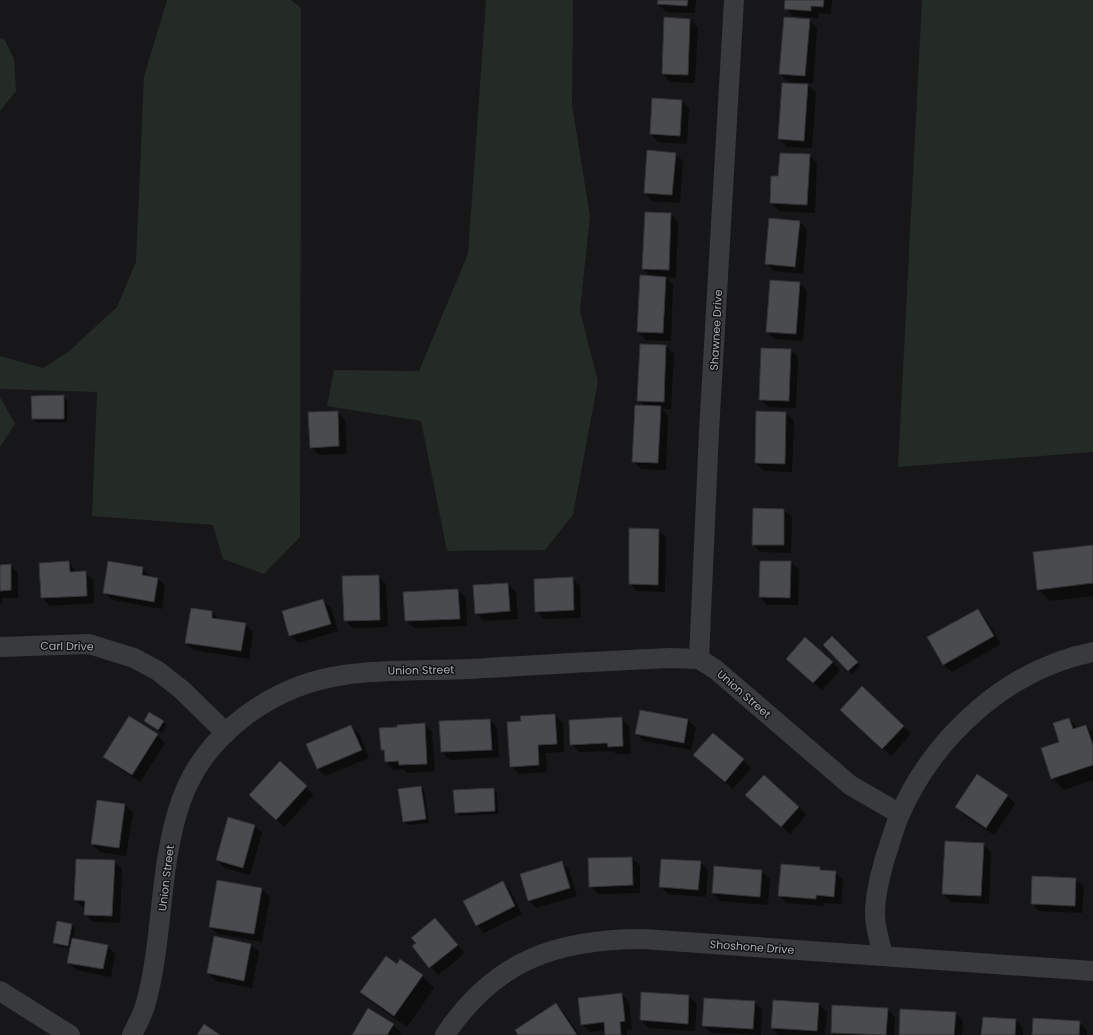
<svg xmlns="http://www.w3.org/2000/svg" width="1093" height="1035" font-family="Poppins,sans-serif">
<style>
.green{fill:#242a25}
.shadow{fill:#0007}
.building{fill:#4a4b4e;stroke:#323235}
.lines{fill:none;stroke-linecap:round;stroke-linejoin:round}
.street{stroke:#393a3e;stroke-width:20}
.labels{text-anchor:middle;stroke-width:3;stroke-linejoin:round;paint-order:stroke}
.street-label{font-size:11px;fill:#abafb7;stroke:#121214}
</style>
<rect width="100%" height="100%" fill="#171719"/>
<!-- green -->
<g class="green">
<polygon points="167,0 291,0 301,8 300,537 264,574 223,559 213,525 92,516 97,392 0,389 0,356 43,368 68,352 117,307 136,262 144,76"/>
<polygon points="486,0 573,0 572,105 590,216 580,311 598,381 573,515 545,550 447,551 421,421 327,406 334,370 419,371 468,254"/>
<polygon points="922,0 1093,0 1093,452 898,467"/>
<polygon points="0,38 4,39 14,59 16,91 0,111"/>
<polygon points="0,397 15,424 0,447"/>
</g>
<!-- shadow -->
<g class="shadow">
<polygon points="659,0 696,0 695,13 666,12 658,4"/>
<polygon points="786,0 832,0 831,14 819,13 818,18 793,16 786,8"/>
<polygon points="690,20 698,27 695,83 670,82 663,74"/>
<polygon points="809,20 817,28 813,83 788,82 780,74"/>
<polygon points="808,85 816,93 812,148 787,147 779,139"/>
<polygon points="682,101 689,108 687,144 658,142 651,134"/>
<polygon points="675,154 683,161 680,203 652,201 645,193"/>
<polygon points="809,155 817,163 815,213 779,211 771,203 779,177"/>
<polygon points="671,214 678,222 676,278 665,277 673,285 671,341 646,340 638,332 652,277 643,269"/>
<polygon points="800,222 807,230 803,274 774,271 766,263"/>
<polygon points="800,283 807,291 803,341 775,339 767,332"/>
<polygon points="666,346 674,354 671,409 662,409 668,415 666,470 641,469 633,461 645,407 638,400"/>
<polygon points="790,350 798,357 796,408 768,407 760,399"/>
<polygon points="63,396 67,400 67,422 37,422 33,419"/>
<polygon points="337,412 345,420 347,454 319,455 311,447"/>
<polygon points="757,412 786,413 794,421 792,472 764,471 756,463"/>
<polygon points="784,510 792,517 791,553 760,552 753,544"/>
<polygon points="658,530 666,537 665,592 637,591 630,584"/>
<polygon points="1093,546 1093,596 1050,601 1038,589"/>
<polygon points="69,562 77,573 85,572 93,580 94,603 50,606 42,598"/>
<polygon points="761,562 791,562 799,570 798,605 767,605 760,597"/>
<polygon points="10,565 18,573 18,598 2,598 2,604 0,604 0,566"/>
<polygon points="142,568 150,577 158,578 165,586 162,609 112,600 104,592"/>
<polygon points="378,576 386,584 388,627 352,628 345,620"/>
<polygon points="572,578 580,586 581,618 544,619 536,611"/>
<polygon points="508,584 516,592 518,619 484,621 476,613"/>
<polygon points="458,590 466,598 467,626 414,628 406,621"/>
<polygon points="323,600 331,608 338,631 298,643 290,635"/>
<polygon points="192,609 212,612 220,620 245,624 253,632 249,659 194,650 186,643"/>
<polygon points="978,610 985,618 1001,644 952,672 944,665 929,638"/>
<polygon points="832,638 860,666 852,674 824,645"/>
<polygon points="832,662 840,670 822,690 795,667"/>
<polygon points="862,688 911,734 891,756 849,717"/>
<polygon points="150,713 167,725 162,733 145,721"/>
<polygon points="555,715 563,723 564,752 546,753 547,772 519,774 511,766 522,722"/>
<polygon points="129,717 157,735 165,743 140,782 112,764 104,756"/>
<polygon points="621,718 629,726 631,754 616,754 613,751 579,752 571,744"/>
<polygon points="1069,719 1079,729 1086,726 1093,733 1093,780 1064,790 1052,778 1060,743"/>
<polygon points="490,720 497,728 499,757 450,760 442,752"/>
<polygon points="688,720 696,728 691,750 644,741 636,734"/>
<polygon points="425,724 432,732 435,771 407,773 403,769 393,770 386,762 385,753 382,750"/>
<polygon points="351,726 359,734 369,758 325,776 318,768"/>
<polygon points="713,734 751,768 733,789 702,763"/>
<polygon points="280,763 314,795 284,827 258,802"/>
<polygon points="977,775 1008,796 1015,804 994,835 964,815 956,807"/>
<polygon points="421,787 424,791 429,823 408,825 404,822"/>
<polygon points="493,789 497,792 498,814 459,816 456,812"/>
<polygon points="755,803 799,807 806,815 790,834"/>
<polygon points="125,805 133,813 126,856 100,852 92,844"/>
<polygon points="254,825 262,833 250,875 224,868 217,860"/>
<polygon points="983,844 991,852 989,904 951,902 943,894"/>
<polygon points="632,858 640,866 640,893 598,894 590,886"/>
<polygon points="114,861 122,869 120,923 93,922 85,914 86,908 83,908 75,900"/>
<polygon points="700,862 708,870 706,897 668,894 660,886"/>
<polygon points="562,863 569,870 577,896 536,908 529,900"/>
<polygon points="820,868 824,872 835,872 843,880 841,904 824,903 824,906 787,903 779,896"/>
<polygon points="762,871 770,879 768,905 720,901 713,893"/>
<polygon points="1076,879 1084,887 1082,913 1039,911 1032,903"/>
<polygon points="217,882 262,889 270,897 262,942 218,934 210,927"/>
<polygon points="502,882 510,890 522,914 484,933 477,925"/>
<polygon points="435,919 465,953 438,975 413,946"/>
<polygon points="72,925 75,929 73,939 107,946 115,954 111,977 76,970 68,962 71,949 57,946 54,942"/>
<polygon points="215,938 251,945 259,952 252,988 216,981 208,973"/>
<polygon points="398,965 422,976 434,988 407,1027 373,1003 362,991"/>
<polygon points="642,993 689,996 697,1004 695,1031 648,1028 641,1020"/>
<polygon points="622,994 629,1002 632,1029 627,1030 627,1035 606,1035 605,1030 590,1032 582,1024"/>
<polygon points="754,1002 762,1010 761,1035 711,1033 703,1025"/>
<polygon points="556,1004 564,1012 579,1035 519,1035"/>
<polygon points="819,1004 827,1012 825,1035 779,1035 772,1028"/>
<polygon points="887,1009 895,1017 894,1035 834,1035 832,1033"/>
<polygon points="955,1013 963,1021 962,1035 900,1035"/>
<polygon points="1016,1020 1023,1028 1023,1035 982,1035"/>
<polygon points="1079,1022 1087,1030 1087,1035 1033,1035"/>
<polygon points="393,1025 401,1032 400,1035 353,1035"/>
</g>
<!-- building -->
<g class="building">
<polygon points="658,0 688,0 687,6 657,4"/>
<polygon points="785,0 824,0 823,7 811,6 811,11 784,9"/>
<polygon points="664,17 690,19 688,75 662,74"/>
<polygon points="784,17 810,19 805,76 779,74"/>
<polygon points="782,83 808,84 804,141 778,139"/>
<polygon points="652,98 682,100 680,136 650,134"/>
<polygon points="647,150 676,153 672,195 644,193"/>
<polygon points="780,153 810,154 807,205 770,203 771,176 778,176"/>
<polygon points="645,212 671,213 669,270 642,269"/>
<polygon points="769,218 800,221 795,267 765,264"/>
<polygon points="640,275 666,277 663,333 637,332"/>
<polygon points="770,280 800,282 796,334 766,332"/>
<polygon points="640,344 666,345 664,402 637,401"/>
<polygon points="761,348 791,349 789,401 759,400"/>
<polygon points="64,395 64,419 32,419 31,396"/>
<polygon points="635,405 661,406 658,463 632,462"/>
<polygon points="338,411 339,446 310,448 308,412"/>
<polygon points="756,411 786,412 785,464 755,463"/>
<polygon points="753,508 784,509 784,545 752,545"/>
<polygon points="629,528 659,529 658,585 629,584"/>
<polygon points="1093,545 1093,583 1037,590 1033,552"/>
<polygon points="69,561 70,572 86,571 87,596 41,598 39,563"/>
<polygon points="108,561 143,567 142,575 158,578 154,602 103,593"/>
<polygon points="760,561 791,561 790,598 759,597"/>
<polygon points="11,564 11,590 0,591 0,565"/>
<polygon points="379,575 380,620 344,621 342,576"/>
<polygon points="573,577 574,610 535,612 534,579"/>
<polygon points="508,583 510,611 475,614 473,585"/>
<polygon points="458,589 460,619 405,621 403,592"/>
<polygon points="323,599 331,624 289,636 282,611"/>
<polygon points="191,608 212,611 212,618 246,623 241,651 185,643"/>
<polygon points="978,609 994,636 943,665 927,637"/>
<polygon points="832,636 858,662 848,671 823,645"/>
<polygon points="805,637 833,662 813,683 786,659"/>
<polygon points="862,686 904,726 882,749 840,710"/>
<polygon points="640,710 688,719 684,743 635,734"/>
<polygon points="149,712 164,721 158,730 144,721"/>
<polygon points="555,714 557,744 538,745 539,765 510,767 507,722 521,721 520,716"/>
<polygon points="129,716 158,734 132,775 103,757"/>
<polygon points="622,717 623,746 608,747 607,743 570,745 569,720"/>
<polygon points="1069,718 1073,729 1086,725 1093,745 1093,765 1051,779 1041,748 1059,742 1053,723"/>
<polygon points="490,719 492,750 441,752 439,721"/>
<polygon points="425,723 427,764 399,765 398,761 385,762 384,750 381,750 379,728 397,727 397,725"/>
<polygon points="351,725 362,750 317,769 306,744"/>
<polygon points="713,733 744,759 725,782 693,755"/>
<polygon points="280,761 307,786 276,820 249,795"/>
<polygon points="977,774 1008,795 986,828 955,807"/>
<polygon points="764,775 799,807 781,827 745,795"/>
<polygon points="421,786 426,819 403,822 398,789"/>
<polygon points="494,788 495,811 455,813 453,790"/>
<polygon points="97,800 125,804 119,848 91,844"/>
<polygon points="228,817 255,825 243,868 216,860"/>
<polygon points="945,841 984,843 981,896 942,894"/>
<polygon points="632,857 633,885 589,887 588,858"/>
<polygon points="76,859 115,860 112,916 84,915 85,901 74,900"/>
<polygon points="661,859 701,861 698,890 659,887"/>
<polygon points="562,861 570,888 528,901 520,874"/>
<polygon points="781,864 820,867 820,870 836,871 834,897 816,895 816,899 778,896"/>
<polygon points="714,866 762,870 760,897 712,893"/>
<polygon points="1032,876 1076,878 1075,906 1031,904"/>
<polygon points="217,880 262,888 254,934 209,927"/>
<polygon points="503,881 515,906 476,926 463,901"/>
<polygon points="435,918 458,945 429,968 412,946 416,943 411,938"/>
<polygon points="57,921 72,924 68,946 53,943"/>
<polygon points="214,936 251,944 244,981 207,973"/>
<polygon points="72,938 108,945 103,969 67,963"/>
<polygon points="386,956 397,964 400,959 423,975 394,1016 360,992"/>
<polygon points="641,992 689,995 688,1024 640,1020"/>
<polygon points="622,993 625,1021 620,1022 621,1035 605,1035 604,1022 581,1025 578,998"/>
<polygon points="704,998 755,1001 753,1029 702,1026"/>
<polygon points="773,1000 819,1003 817,1031 771,1028"/>
<polygon points="556,1003 577,1035 518,1035 515,1030"/>
<polygon points="832,1005 888,1008 886,1035 831,1033"/>
<polygon points="368,1008 394,1024 387,1035 352,1035"/>
<polygon points="900,1009 956,1012 954,1035 899,1035"/>
<polygon points="983,1017 1016,1019 1015,1035 981,1035"/>
<polygon points="1033,1018 1080,1021 1079,1035 1032,1035"/>
<polygon points="204,1024 220,1035 197,1035"/>
</g>
<g class="lines">
<!-- street -->
<g class="street">
<polyline points="0,647 89,644 134,658 158,671 182,690 226,733"/>
<polyline points="699,659 709,431 734,0"/>
<path d="M 883,955 C 880,942 875,928 875,914 C 875,893 883,862 890,843 C 893,833 896,823 900,814 C 935,735 1008,669 1093,652"/>
<polyline points="0,991 70,1035"/>
<path d="M 132,1035 C 136,1026 142,1016 145,1006 C 164,940 158,867 181,801 C 205,733 273,685 344,675 C 386,669 428,671 470,669 C 537,665 603,661 670,658 L 699,659 L 715,669 L 850,785 L 900,814"/>
<path d="M 445,1035 C 494,961 556,939 643,939 L 1093,971"/>
</g>
</g>
<g class="labels">
<!-- street labels -->
<g class="street-label">
<text transform="translate(716 330) rotate(-87)" y="4">Shawnee Drive</text>
<text transform="translate(67 646) rotate(1)" y="4">Carl Drive</text>
<text transform="translate(421 670) rotate(-1)" y="4">Union Street</text>
<text transform="translate(744 694) rotate(41)" y="4">Union Street</text>
<text transform="translate(166 878) rotate(-83)" y="4">Union Street</text>
<text transform="translate(752 947) rotate(4)" y="4">Shoshone Drive</text>
</g>
</g>
</svg>
